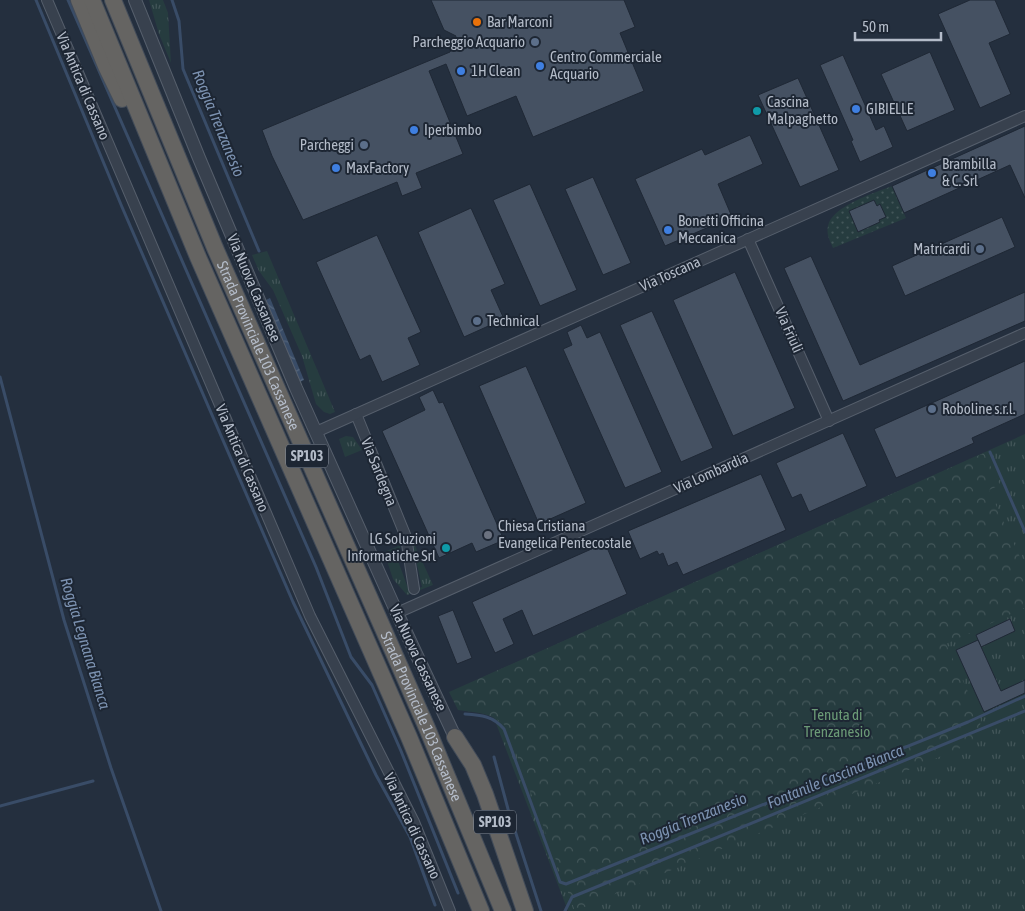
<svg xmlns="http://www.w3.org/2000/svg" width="1025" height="911" font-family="'Asap Condensed',sans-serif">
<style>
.grass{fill:url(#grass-tufts)}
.forest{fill:url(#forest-crowns)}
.garden{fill:url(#garden-dots)}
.water{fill:url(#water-waves)}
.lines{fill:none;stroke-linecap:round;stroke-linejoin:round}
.stream{stroke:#394c67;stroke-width:3}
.building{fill:#455162;stroke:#1f2835}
.minor-casing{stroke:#565f6c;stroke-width:12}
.tertiary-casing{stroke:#565f6c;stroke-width:14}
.trunk-casing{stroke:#434c59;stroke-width:18}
.minor{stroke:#38414e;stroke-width:10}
.tertiary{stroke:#38414e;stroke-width:12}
.trunk{stroke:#656462;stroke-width:16}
.food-dot{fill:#e8710a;stroke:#1d2633;stroke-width:2}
.service-dot{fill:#5c6f8a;stroke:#1d2633;stroke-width:2}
.shop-dot{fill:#3f7fe0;stroke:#1d2633;stroke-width:2}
.culture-dot{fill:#0f9aa8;stroke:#1d2633;stroke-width:2}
.worship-dot{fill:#6b7280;stroke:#1d2633;stroke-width:2}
.labels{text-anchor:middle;stroke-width:4;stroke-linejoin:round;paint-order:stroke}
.shield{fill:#1d2633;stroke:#878f9c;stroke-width:1}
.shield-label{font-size:14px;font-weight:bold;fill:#b4bcc9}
.poi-label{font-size:15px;fill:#b4bcc9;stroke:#1d2633;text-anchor:start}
.street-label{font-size:15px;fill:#b4bcc9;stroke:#1d2633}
.park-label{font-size:15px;fill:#6b9a76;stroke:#1d2633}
.water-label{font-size:16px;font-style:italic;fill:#7c92b1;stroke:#1d2633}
</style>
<defs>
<pattern id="grass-tufts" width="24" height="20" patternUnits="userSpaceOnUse" patternTransform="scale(1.25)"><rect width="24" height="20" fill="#263c3f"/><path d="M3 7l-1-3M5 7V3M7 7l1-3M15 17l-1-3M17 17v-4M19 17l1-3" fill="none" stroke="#435659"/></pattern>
<pattern id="forest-crowns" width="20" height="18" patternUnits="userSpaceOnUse" patternTransform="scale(1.25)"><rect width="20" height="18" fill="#263c3f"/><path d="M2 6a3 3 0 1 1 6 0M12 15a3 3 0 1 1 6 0" fill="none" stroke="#435659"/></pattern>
<pattern id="garden-dots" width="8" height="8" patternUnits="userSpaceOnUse" patternTransform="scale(1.25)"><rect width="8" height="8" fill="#263c3f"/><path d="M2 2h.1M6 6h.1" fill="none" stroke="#435659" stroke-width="1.8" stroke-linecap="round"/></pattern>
<pattern id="water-waves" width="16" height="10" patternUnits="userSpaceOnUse" patternTransform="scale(1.25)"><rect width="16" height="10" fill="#394c67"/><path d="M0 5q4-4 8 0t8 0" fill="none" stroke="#53647b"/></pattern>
</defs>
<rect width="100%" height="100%" fill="#242f3e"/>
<!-- grass -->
<g class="grass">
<polygon points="149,0 163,0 168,13 171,63 159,34"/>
<polygon points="267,251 335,412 330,414 324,412 316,404 302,356 273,290 259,271 252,255"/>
<polygon points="1025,434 1025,911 568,911 479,679"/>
<polygon points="346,436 353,437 362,450 345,457 339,439"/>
<polygon points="411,537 433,585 407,595 393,579 384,552 401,545 397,558 409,591 422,587"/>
</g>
<!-- forest -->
<path class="forest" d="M 984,453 L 1000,485 L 989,490 L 1025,568 L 1025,610 L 1024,608 L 946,644 L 981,720 L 977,741 L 575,911 L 506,726 C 490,712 478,713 458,710 L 449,692 Z"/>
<!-- garden -->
<path class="garden" d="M 892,186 L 906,218 L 833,248 C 830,241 826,234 828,226 C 832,206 874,193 892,186 Z"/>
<!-- water -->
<polygon class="water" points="270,298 304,380 300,382 266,300"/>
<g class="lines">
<!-- stream -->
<g class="stream">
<polyline points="36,0 122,207 293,602 376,775 410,837 435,905"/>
<polyline points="68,0 316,567 351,657 372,685 401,751 458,893"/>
<polyline points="172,0 179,21 183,69 259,251"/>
<polyline points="0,377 64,620 111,768 161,911"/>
<polyline points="990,452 1025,532"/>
<path d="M 465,714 C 481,715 493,716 504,729 L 560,882 L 566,884 L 968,722 L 1025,696"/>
<polyline points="494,757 508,809 541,911"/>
<polyline points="0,806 93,781"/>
<polyline points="565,911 572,897 1025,711"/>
</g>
</g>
<!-- building -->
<g class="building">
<polygon points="431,0 624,0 635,27 620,33 644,91 533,137 516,96 467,116 446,64 429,71 463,154 416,173 422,188 402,196 397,182 303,220 272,156 262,130 450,52 456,36 444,30"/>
<polygon points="970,0 995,0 1010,34 989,43 1011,94 980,108 938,14"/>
<polygon points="930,52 955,110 907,131 881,74"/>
<polygon points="843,55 876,130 884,126 893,147 860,162 851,141 853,140 820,65"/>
<polygon points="798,78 839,170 800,187 758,95"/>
<polygon points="1025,126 1025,198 1010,165 904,213 892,186"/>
<polygon points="750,135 763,164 718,184 732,217 665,246 635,179 702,149 705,155"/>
<polygon points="593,177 631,263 603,275 565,189"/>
<polygon points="530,184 577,290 540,306 493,200"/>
<polygon points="874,200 877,206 880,204 886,217 879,220 880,222 858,232 849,211"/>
<polygon points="471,208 505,284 491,290 504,319 464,337 418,232"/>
<polygon points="1002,217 1015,247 905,296 892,266"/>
<polygon points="377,235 421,332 408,338 420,365 382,382 370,355 360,360 316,262"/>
<polygon points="811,256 860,365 1025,292 1025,321 843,401 784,268"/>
<polygon points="735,272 795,408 733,436 673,300"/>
<polygon points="652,311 713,448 681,462 620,325"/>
<polygon points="581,325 587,338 600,332 662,472 625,488 563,349 572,345 567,332"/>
<polygon points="1025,361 1025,414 972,438 974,443 896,478 874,429"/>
<polygon points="526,366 586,503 539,524 479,386"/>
<polygon points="433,390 439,403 443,402 504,540 476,552 472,543 439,558 382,431 425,410 419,397"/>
<polygon points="843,433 867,486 809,512 801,494 792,498 776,463"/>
<polygon points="761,474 786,530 683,575 677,562 668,566 663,553 659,555 657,551 640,559 628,531"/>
<polygon points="605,543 627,594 533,636 522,610 503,619 514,644 495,653 472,602"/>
<polygon points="453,610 472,658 457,664 438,616"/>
<polygon points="1010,619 1015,631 981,647 976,635"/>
<polygon points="978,640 1001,691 1025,680 1025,693 984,712 956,650"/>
</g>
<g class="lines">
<!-- minor casing -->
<g class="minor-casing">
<g id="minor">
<polyline points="47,0 310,616 414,822 450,911"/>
<polyline points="748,239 829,421"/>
<polyline points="356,414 406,537 414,589"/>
<polyline points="316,432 1025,116"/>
<polyline points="397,613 1025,333"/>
</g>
</g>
<!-- tertiary casing -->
<g class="tertiary-casing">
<polyline id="tertiary" points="135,0 199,158 296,388 397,613 455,737"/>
</g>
<!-- trunk casing -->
<g class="trunk-casing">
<g id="trunk">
<polyline points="79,0 106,66 122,99"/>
<polyline points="92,0 198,257 409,737 481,911"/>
<path id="s1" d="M 113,0 L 215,248 L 427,728 L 503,911"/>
<polyline points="455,737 473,765 485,794 525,911"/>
</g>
</g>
<!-- minor -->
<use href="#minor" class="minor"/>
<!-- tertiary -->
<use href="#tertiary" class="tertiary"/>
<!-- trunk -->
<use href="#trunk" class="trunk"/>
</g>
<!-- markers -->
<circle class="food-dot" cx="477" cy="22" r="5"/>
<g class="service-dot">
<circle cx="535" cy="42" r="5"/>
<circle cx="364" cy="145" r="5"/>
<circle cx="980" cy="249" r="5"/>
<circle cx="477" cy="321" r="5"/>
<circle cx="932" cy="409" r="5"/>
</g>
<g class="shop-dot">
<circle cx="540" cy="66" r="5"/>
<circle cx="461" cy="71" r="5"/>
<circle cx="856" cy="109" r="5"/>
<circle cx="414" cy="130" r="5"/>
<circle cx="336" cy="168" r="5"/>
<circle cx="932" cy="173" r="5"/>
<circle cx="668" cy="230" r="5"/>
</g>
<g class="culture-dot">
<circle cx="757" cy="111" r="5"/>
<circle cx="446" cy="548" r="5"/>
</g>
<circle class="worship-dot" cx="488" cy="535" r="5"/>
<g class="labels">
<!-- shield labels -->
<g class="shield">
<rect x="286" y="444.5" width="42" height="23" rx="4"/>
<rect x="474" y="810.5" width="42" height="23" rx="4"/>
</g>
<g class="shield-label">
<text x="307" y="461">SP103</text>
<text x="495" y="827">SP103</text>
</g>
<!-- poi labels -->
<g class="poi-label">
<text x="487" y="27">Bar Marconi</text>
<text x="525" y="47" text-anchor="end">Parcheggio Acquario</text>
<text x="550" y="62">Centro Commerciale<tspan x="550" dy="17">Acquario</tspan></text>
<text x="471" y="76">1H Clean</text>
<text x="767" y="107">Cascina<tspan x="767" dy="17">Malpaghetto</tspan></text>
<text x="866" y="114">GIBIELLE</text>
<text x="424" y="135">Iperbimbo</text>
<text x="354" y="150" text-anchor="end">Parcheggi</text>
<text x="942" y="169">Brambilla<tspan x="942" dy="17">&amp; C. Srl</tspan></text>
<text x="346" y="173">MaxFactory</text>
<text x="678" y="226">Bonetti Officina<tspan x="678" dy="17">Meccanica</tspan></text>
<text x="970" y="254" text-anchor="end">Matricardi</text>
<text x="487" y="326">Technical</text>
<text x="942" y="414">Roboline s.r.l.</text>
<text x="498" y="531">Chiesa Cristiana<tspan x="498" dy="17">Evangelica Pentecostale</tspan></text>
<text x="436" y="544" text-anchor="end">LG Soluzioni<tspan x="436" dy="17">Informatiche Srl</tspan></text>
</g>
<!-- street labels -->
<g class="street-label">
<text transform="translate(83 86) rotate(67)" y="5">Via Antica di Cassano</text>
<text transform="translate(670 274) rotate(-24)" y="5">Via Toscana</text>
<text transform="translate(254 288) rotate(67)" y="5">Via Nuova Cassanese</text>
<text transform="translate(789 330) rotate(66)" y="5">Via Friuli</text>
<text dy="5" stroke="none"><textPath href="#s1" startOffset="375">Strada Provinciale 103 Cassanese</textPath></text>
<text transform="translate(242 458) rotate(67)" y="5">Via Antica di Cassano</text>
<text transform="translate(379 472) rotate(68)" y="5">Via Sardegna</text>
<text transform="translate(711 473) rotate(-24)" y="5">Via Lombardia</text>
<text transform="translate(418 658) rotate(65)" y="5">Via Nuova Cassanese</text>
<text dy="5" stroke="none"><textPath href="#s1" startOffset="780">Strada Provinciale 103 Cassanese</textPath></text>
<text transform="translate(412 826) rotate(65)" y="5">Via Antica di Cassano</text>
</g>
<!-- park labels -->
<g class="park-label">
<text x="837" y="720">Tenuta di<tspan x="837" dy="17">Trenzanesio</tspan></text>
</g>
<!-- water labels -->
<g class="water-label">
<text transform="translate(219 123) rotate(68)" y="6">Roggia Trenzanesio</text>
<text transform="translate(86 643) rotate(73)" y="6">Roggia Legnana Bianca</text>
<text transform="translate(835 776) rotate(-22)" y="6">Fontanile Cascina Bianca</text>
<text transform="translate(693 818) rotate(-22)" y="6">Roggia Trenzanesio</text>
</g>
</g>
<!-- scale -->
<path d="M855 32v8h86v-8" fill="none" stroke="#b4bcc9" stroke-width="2.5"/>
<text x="862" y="32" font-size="15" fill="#b4bcc9" stroke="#1d2633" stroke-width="4" paint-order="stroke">50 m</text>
</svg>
